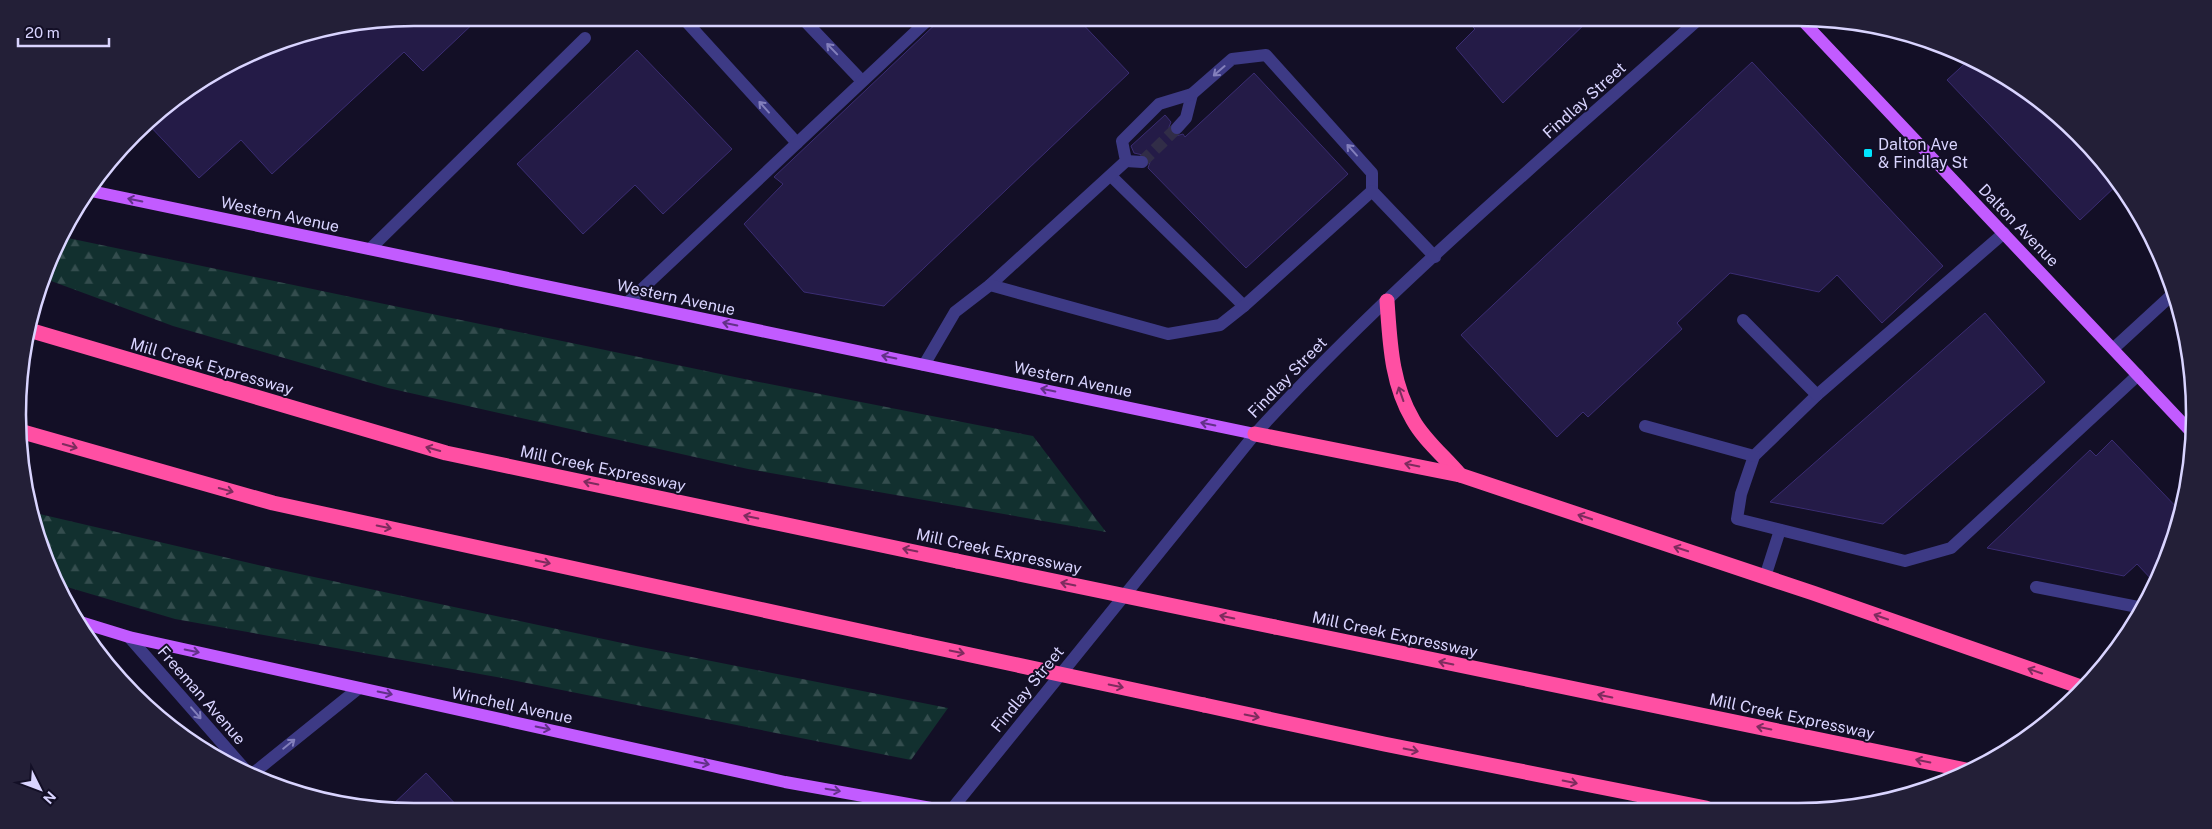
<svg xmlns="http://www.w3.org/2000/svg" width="2212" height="829" font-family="'Public Sans',sans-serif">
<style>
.forest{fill:url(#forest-firs)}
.building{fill:#241b47;stroke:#3b2d73}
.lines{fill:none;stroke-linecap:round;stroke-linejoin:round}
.minor-tunnel{stroke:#312d47;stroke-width:12;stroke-dasharray:12 6;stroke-linecap:butt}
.minor{stroke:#3d3a85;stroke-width:12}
.major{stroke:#c25bff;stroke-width:12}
.highway{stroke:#ff4fa3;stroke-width:15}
.highway-bridge{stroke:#ff4fa3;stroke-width:15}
.oneway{stroke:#837fbc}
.oneway2{stroke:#623188}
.oneway3{stroke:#7d2c5e}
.poi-dot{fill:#00e5ff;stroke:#130f26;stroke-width:2}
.labels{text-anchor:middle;stroke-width:4;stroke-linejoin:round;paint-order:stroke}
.street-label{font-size:16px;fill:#d9d4ff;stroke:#130f26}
.poi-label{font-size:16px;fill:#d9d4ff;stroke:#130f26;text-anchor:start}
.rim{fill:none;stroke:#d9d4ff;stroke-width:2.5}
</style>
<defs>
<pattern id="forest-firs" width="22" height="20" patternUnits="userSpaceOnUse" patternTransform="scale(1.25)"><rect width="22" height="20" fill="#12302f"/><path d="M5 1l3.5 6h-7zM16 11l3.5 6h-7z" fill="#344d4e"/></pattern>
</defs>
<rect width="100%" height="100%" fill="#130f26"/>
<!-- forest -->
<g class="forest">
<polygon points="63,237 754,381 1033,436 1106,532 748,469 388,388 173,326 43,278"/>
<polygon points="31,512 258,565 636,646 948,708 911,760 502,678 175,619 57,584 48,567"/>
</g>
<!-- building -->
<g class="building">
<polygon points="414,18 479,18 423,71 404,52 272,174 241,140 199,178 147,123 153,116 216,71 287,39"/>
<polygon points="942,18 1077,18 1129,73 884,306 804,292 744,224 783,184 774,177"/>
<polygon points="1464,18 1591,18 1503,103 1456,48 1475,29"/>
<polygon points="637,50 732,149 663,214 635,185 583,234 517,164"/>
<polygon points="1971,58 2039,100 2096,153 2118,184 2080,220 1947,80"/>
<polygon points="1752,62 1943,266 1882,323 1837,275 1819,292 1730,273 1677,323 1682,329 1588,417 1583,412 1557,437 1461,335"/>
<polygon points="1254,73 1348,174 1246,268 1148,168 1150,162 1147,156 1134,153 1131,146 1165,115 1171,122 1169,127 1171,134 1176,136 1183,134 1185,137"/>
<polygon points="1985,313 2045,382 1883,524 1770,502"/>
<polygon points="2112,440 2182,513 2154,582 2137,564 2124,576 1987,548 2090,450 2096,456"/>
<polygon points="426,773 462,811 414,812 389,808"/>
</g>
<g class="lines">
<!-- minor-tunnel -->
<polyline class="minor-tunnel" points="1142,162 1177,128"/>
<!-- minor -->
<g class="minor">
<polyline points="683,18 797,143"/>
<polyline points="802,18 862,81"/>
<polyline points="1155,18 1156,18"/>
<polyline points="1177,128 1186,118 1192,94"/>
<polyline points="1126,161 1142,162"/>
<polyline points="1111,176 1244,306"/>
<polyline points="2004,233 1817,395 1754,456 1741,494 1737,519 1905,561 1951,548 2138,375"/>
<polyline points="370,249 585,38"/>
<polyline points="990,285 1126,161 1122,141 1159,104 1192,94 1232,59 1266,55 1372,173 1372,191"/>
<polyline points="627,303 930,18"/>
<polyline points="1743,320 1817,395"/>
<polyline points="2114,348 2175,292"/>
<polyline points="924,365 955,312 990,285 1168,334 1220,325 1244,306 1372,191 1435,257"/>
<polyline points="1645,426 1754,456"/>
<polyline points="1765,577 1780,530"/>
<polyline points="2036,587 2143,608"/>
<polyline points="129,637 250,775"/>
<polyline points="251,775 359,688"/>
<path d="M 951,810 L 1255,434 C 1392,284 1550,153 1700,18"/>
</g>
<!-- major -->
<g class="major">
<polyline points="1800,18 2193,434"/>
<polyline points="91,191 1255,434"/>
<polyline points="77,621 129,637 785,782 942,810"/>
</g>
<!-- highway -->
<g class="highway">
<path d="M 1387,301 C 1390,342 1391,383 1413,420 C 1424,440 1445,457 1460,475"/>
<polyline points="29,330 446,453 957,561"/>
<polyline points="23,432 273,503 910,642"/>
<polyline points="1255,434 1460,475 1813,593 2081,687"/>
<polyline points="1275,627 1971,771"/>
<polyline points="1204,705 1384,744 1706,808"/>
</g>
<!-- highway-bridge -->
<g class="highway-bridge">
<polyline points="957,561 1275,627"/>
<polyline points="910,642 1204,705"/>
</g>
</g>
<!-- one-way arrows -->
<defs><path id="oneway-shaft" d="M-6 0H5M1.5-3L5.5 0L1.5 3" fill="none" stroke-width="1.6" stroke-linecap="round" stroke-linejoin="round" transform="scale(1.25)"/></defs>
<g class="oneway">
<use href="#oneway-shaft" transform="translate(832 49) rotate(-134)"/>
<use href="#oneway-shaft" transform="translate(1219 71) rotate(139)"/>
<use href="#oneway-shaft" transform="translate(764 107) rotate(-132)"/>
<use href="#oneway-shaft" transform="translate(1352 150) rotate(-132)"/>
<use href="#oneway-shaft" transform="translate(196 713) rotate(49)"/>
<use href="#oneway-shaft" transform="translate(289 744) rotate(-39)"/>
</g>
<g class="oneway2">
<use href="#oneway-shaft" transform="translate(135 200) rotate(-168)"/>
<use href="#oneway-shaft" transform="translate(730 324) rotate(-168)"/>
<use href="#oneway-shaft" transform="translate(889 357) rotate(-168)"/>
<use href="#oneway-shaft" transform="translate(1048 390) rotate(-168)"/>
<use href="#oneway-shaft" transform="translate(1208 424) rotate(-168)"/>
<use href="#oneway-shaft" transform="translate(192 651) rotate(12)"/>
<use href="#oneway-shaft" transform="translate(385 693) rotate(12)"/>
<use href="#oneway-shaft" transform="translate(543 728) rotate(12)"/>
<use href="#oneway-shaft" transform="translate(702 763) rotate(12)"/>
<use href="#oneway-shaft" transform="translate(833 790) rotate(10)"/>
</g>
<g class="oneway3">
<use href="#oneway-shaft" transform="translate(1401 394) rotate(-109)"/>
<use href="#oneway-shaft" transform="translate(70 446) rotate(16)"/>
<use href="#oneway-shaft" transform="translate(433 449) rotate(-164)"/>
<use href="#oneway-shaft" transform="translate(1412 465) rotate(-169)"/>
<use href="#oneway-shaft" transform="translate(591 483) rotate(-168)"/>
<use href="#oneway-shaft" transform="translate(226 490) rotate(15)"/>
<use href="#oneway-shaft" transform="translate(751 517) rotate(-168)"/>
<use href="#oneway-shaft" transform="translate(1585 517) rotate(-162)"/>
<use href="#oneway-shaft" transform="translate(384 527) rotate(12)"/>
<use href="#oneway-shaft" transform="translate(1681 549) rotate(-162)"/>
<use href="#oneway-shaft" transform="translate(910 550) rotate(-168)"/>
<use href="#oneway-shaft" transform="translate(543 562) rotate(12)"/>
<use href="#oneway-shaft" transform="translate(1068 584) rotate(-168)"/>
<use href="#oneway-shaft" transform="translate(1227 617) rotate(-168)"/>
<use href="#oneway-shaft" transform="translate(1881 617) rotate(-161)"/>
<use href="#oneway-shaft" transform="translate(957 652) rotate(12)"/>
<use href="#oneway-shaft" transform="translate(1446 663) rotate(-168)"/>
<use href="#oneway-shaft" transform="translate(2035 671) rotate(-161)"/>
<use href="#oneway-shaft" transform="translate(1116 686) rotate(12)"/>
<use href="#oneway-shaft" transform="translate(1605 696) rotate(-168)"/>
<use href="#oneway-shaft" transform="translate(1252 716) rotate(12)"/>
<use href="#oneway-shaft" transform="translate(1764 728) rotate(-168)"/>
<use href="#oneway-shaft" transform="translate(1411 750) rotate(11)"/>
<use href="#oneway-shaft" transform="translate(1923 761) rotate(-168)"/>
<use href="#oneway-shaft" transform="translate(1570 782) rotate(11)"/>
</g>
<!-- markers -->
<rect class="poi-dot" x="1863" y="148" width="10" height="10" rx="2.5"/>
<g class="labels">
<!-- street labels -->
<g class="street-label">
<text transform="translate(1584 100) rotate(-42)" y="6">Findlay Street</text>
<text transform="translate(280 214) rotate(12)" y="6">Western Avenue</text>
<text transform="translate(2019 225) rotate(46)" y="6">Dalton Avenue</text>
<text transform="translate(676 297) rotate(12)" y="6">Western Avenue</text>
<text transform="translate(212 366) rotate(16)" y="6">Mill Creek Expressway</text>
<text transform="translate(1287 377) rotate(-46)" y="6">Findlay Street</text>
<text transform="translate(1073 379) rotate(12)" y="6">Western Avenue</text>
<text transform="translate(603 468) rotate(12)" y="6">Mill Creek Expressway</text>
<text transform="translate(999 551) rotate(12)" y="6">Mill Creek Expressway</text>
<text transform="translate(1395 634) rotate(12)" y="6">Mill Creek Expressway</text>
<text transform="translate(1027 689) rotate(-51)" y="6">Findlay Street</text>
<text transform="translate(202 695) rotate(49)" y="6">Freeman Avenue</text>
<text transform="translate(512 705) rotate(12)" y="6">Winchell Avenue</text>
<text transform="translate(1792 716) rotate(12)" y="6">Mill Creek Expressway</text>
</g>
<!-- poi labels -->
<g class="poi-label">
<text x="1878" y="150">Dalton Ave<tspan x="1878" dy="18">&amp; Findlay St</tspan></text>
</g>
</g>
<!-- crop -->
<path d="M0 0H2212V829H0ZM414 26H1798A388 388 0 0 1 2186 414V415A388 388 0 0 1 1798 803H414A388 388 0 0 1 26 415V414A388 388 0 0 1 414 26Z" fill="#231f37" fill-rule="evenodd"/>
<path class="rim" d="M414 26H1798A388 388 0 0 1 2186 414V415A388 388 0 0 1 1798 803H414A388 388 0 0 1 26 415V414A388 388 0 0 1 414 26Z"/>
<!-- north arrow -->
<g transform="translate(40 789) rotate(132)" stroke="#130f26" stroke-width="4" paint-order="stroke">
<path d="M0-4L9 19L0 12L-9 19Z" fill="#d9d4ff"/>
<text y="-8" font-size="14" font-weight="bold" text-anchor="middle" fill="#d9d4ff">N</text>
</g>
<!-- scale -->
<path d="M18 38v8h91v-8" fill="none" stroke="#d9d4ff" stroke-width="2.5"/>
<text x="25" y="38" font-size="15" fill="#d9d4ff" stroke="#130f26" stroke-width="4" paint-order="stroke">20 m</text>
</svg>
